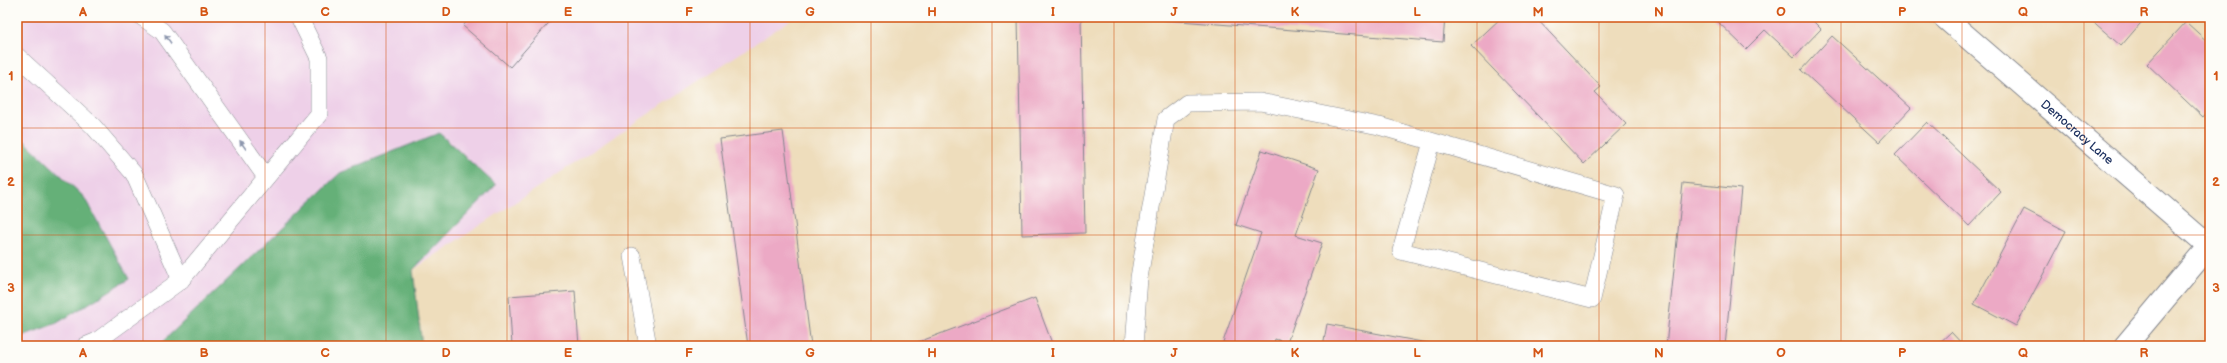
<svg xmlns="http://www.w3.org/2000/svg" width="2227" height="363" font-family="'Balsamiq Sans',sans-serif">
<style>
.built{fill:#eed0e8}
.forest{fill:#65b078;stroke:#40706b}
.building{fill:#eca9c5}
.lines{fill:none;stroke-linecap:round;stroke-linejoin:round}
.service-casing{stroke:#84868d;stroke-width:18}
.minor-casing{stroke:#84868d;stroke-width:24}
.service{stroke:#fff;stroke-width:17}
.minor{stroke:#fff;stroke-width:22}
.oneway{fill:#8d97ae}
.grid{fill:none;stroke:#d45514;stroke-width:1;stroke-opacity:0.55}
.labels{text-anchor:middle;stroke-width:3;stroke-linejoin:round;paint-order:stroke}
.street-label{font-size:12px;fill:#1b2f5e;stroke:#fdfcf7}
.neatline{fill:none;stroke:#d45514;stroke-width:1.5}
.grid-label{font-size:13px;text-anchor:middle;font-weight:bold;fill:#d45514}
</style>
<rect width="100%" height="100%" fill="#fdfcf7"/>
<filter id="ink" filterUnits="userSpaceOnUse"><feTurbulence type="fractalNoise" baseFrequency=".025" numOctaves="2"/><feDisplacementMap in="SourceGraphic" scale="8" xChannelSelector="R" yChannelSelector="G"/><feConvolveMatrix kernelMatrix="1 2 1 2 8 2 1 2 1" color-interpolation-filters="sRGB"/></filter>
<filter id="wash" filterUnits="userSpaceOnUse"><feTurbulence type="fractalNoise" baseFrequency=".012" numOctaves="4" result="noise"/><feDisplacementMap in="SourceGraphic" scale="16" xChannelSelector="R" yChannelSelector="G"/><feGaussianBlur stdDeviation="0.9" result="paint"/><feColorMatrix in="noise" values="0 0 0 0 0 0 0 0 0 0 0 0 0 0 0 0 0 1.4 0 .05"/><feComposite in="paint" operator="in"/></filter>
<g filter="url(#wash)">
<rect width="100%" height="100%" fill="#eeddbc"/>
<!-- built -->
<polygon class="built" points="17,17 795,17 413,270 422,346 17,346"/>
<!-- forest -->
<g class="forest">
<polygon points="439,133 496,185 413,270 422,346 158,346 340,173"/>
<polygon points="17,134 84,197 129,279 57,323 17,338"/>
</g>
<g id="blocks">
<!-- building -->
<g class="building">
<polygon points="471,17 554,17 510,67 463,26"/>
<polygon points="1018,17 1081,17 1085,233 1022,235"/>
<polygon points="1155,17 1445,17 1443,42 1155,19"/>
<polygon points="1502,17 1535,17 1601,87 1595,92 1626,124 1584,164 1471,46"/>
<polygon points="1713,17 1809,17 1821,29 1794,57 1765,30 1746,49"/>
<polygon points="2088,17 2146,17 2121,46"/>
<polygon points="2186,22 2210,44 2210,109 2203,117 2147,64"/>
<polygon points="1832,36 1911,108 1879,142 1801,70"/>
<polygon points="1927,122 2001,192 1969,226 1895,155"/>
<polygon points="783,131 811,346 748,346 720,139"/>
<polygon points="1262,150 1319,169 1296,235 1322,243 1287,343 1275,339 1273,346 1236,346 1223,342 1261,233 1236,225"/>
<polygon points="1683,183 1741,189 1725,346 1666,346"/>
<polygon points="2024,209 2066,231 2016,326 1974,304"/>
<polygon points="575,291 579,346 512,346 509,296"/>
<polygon points="1035,298 1053,346 908,346"/>
<polygon points="1327,324 1438,345 1438,346 1323,346"/>
<polygon points="1951,332 1964,346 1936,346"/>
</g>
</g>
</g>
<g filter="url(#ink)">
<use href="#blocks" fill-opacity="0" stroke="#84868d" stroke-width="1"/>
<g class="lines">
<!-- service casing -->
<g class="service-casing">
<g id="service">
<polyline points="142,17 162,31 266,177"/>
<polyline points="17,56 93,126 134,174 181,280"/>
<polyline points="632,256 648,346"/>
<polyline points="85,346 97,341 181,280 319,114 319,58 299,17"/>
<polyline points="1134,346 1139,278 1166,119 1187,103 1260,102 1379,126 1616,195 1592,299 1401,251 1432,142"/>
</g>
</g>
<!-- minor casing -->
<g class="minor-casing">
<g id="minor">
<path id="s1" d="M 1944,17 L 2210,247"/>
<polyline points="2125,346 2209,246"/>
</g>
</g>
<!-- service -->
<use href="#service" class="service"/>
<!-- minor -->
<use href="#minor" class="minor"/>
</g>
<!-- one-way arrows -->
<defs><path id="oneway-solid" d="M-6-.8H1V-3.2L6.5 0L1 3.2V.8H-6Z"/></defs>
<g class="oneway">
<use href="#oneway-solid" transform="translate(168 39) rotate(-125)"/>
<use href="#oneway-solid" transform="translate(243 145) rotate(-125)"/>
</g>
</g>
<!-- grid -->
<path class="grid" d="M 143,17 L 143,346M 265,17 L 265,346M 386,17 L 386,346M 507,17 L 507,346M 628,17 L 628,346M 750,17 L 750,346M 871,17 L 871,346M 992,17 L 992,346M 1114,17 L 1114,346M 1235,17 L 1235,346M 1356,17 L 1356,346M 1477,17 L 1477,346M 1599,17 L 1599,346M 1720,17 L 1720,346M 1841,17 L 1841,346M 1962,17 L 1962,346M 2084,17 L 2084,346M 17,128 L 2210,128M 17,235 L 2210,235"/>
<g class="labels">
<!-- street labels -->
<g class="street-label">
<text dy="4" stroke="none"><textPath href="#s1" startOffset="176">Democracy Lane</textPath></text>
</g>
</g>
<!-- margin -->
<rect width="2227" height="363" fill="none" stroke="#fdfcf7" stroke-width="44"/>
<rect x="22" y="22" width="2183" height="319" class="neatline"/>
<g class="grid-label">
<text x="83" y="16">A</text>
<text x="204" y="16">B</text>
<text x="325" y="16">C</text>
<text x="446" y="16">D</text>
<text x="568" y="16">E</text>
<text x="689" y="16">F</text>
<text x="810" y="16">G</text>
<text x="932" y="16">H</text>
<text x="1053" y="16">I</text>
<text x="1174" y="16">J</text>
<text x="1295" y="16">K</text>
<text x="1417" y="16">L</text>
<text x="1538" y="16">M</text>
<text x="1659" y="16">N</text>
<text x="1781" y="16">O</text>
<text x="1902" y="16">P</text>
<text x="2023" y="16">Q</text>
<text x="2144" y="16">R</text>
<text x="11" y="80">1</text>
<text x="2216" y="80">1</text>
<text x="11" y="186">2</text>
<text x="2216" y="186">2</text>
<text x="11" y="292">3</text>
<text x="2216" y="292">3</text>
<text x="83" y="357">A</text>
<text x="204" y="357">B</text>
<text x="325" y="357">C</text>
<text x="446" y="357">D</text>
<text x="568" y="357">E</text>
<text x="689" y="357">F</text>
<text x="810" y="357">G</text>
<text x="932" y="357">H</text>
<text x="1053" y="357">I</text>
<text x="1174" y="357">J</text>
<text x="1295" y="357">K</text>
<text x="1417" y="357">L</text>
<text x="1538" y="357">M</text>
<text x="1659" y="357">N</text>
<text x="1781" y="357">O</text>
<text x="1902" y="357">P</text>
<text x="2023" y="357">Q</text>
<text x="2144" y="357">R</text>
</g>
</svg>
